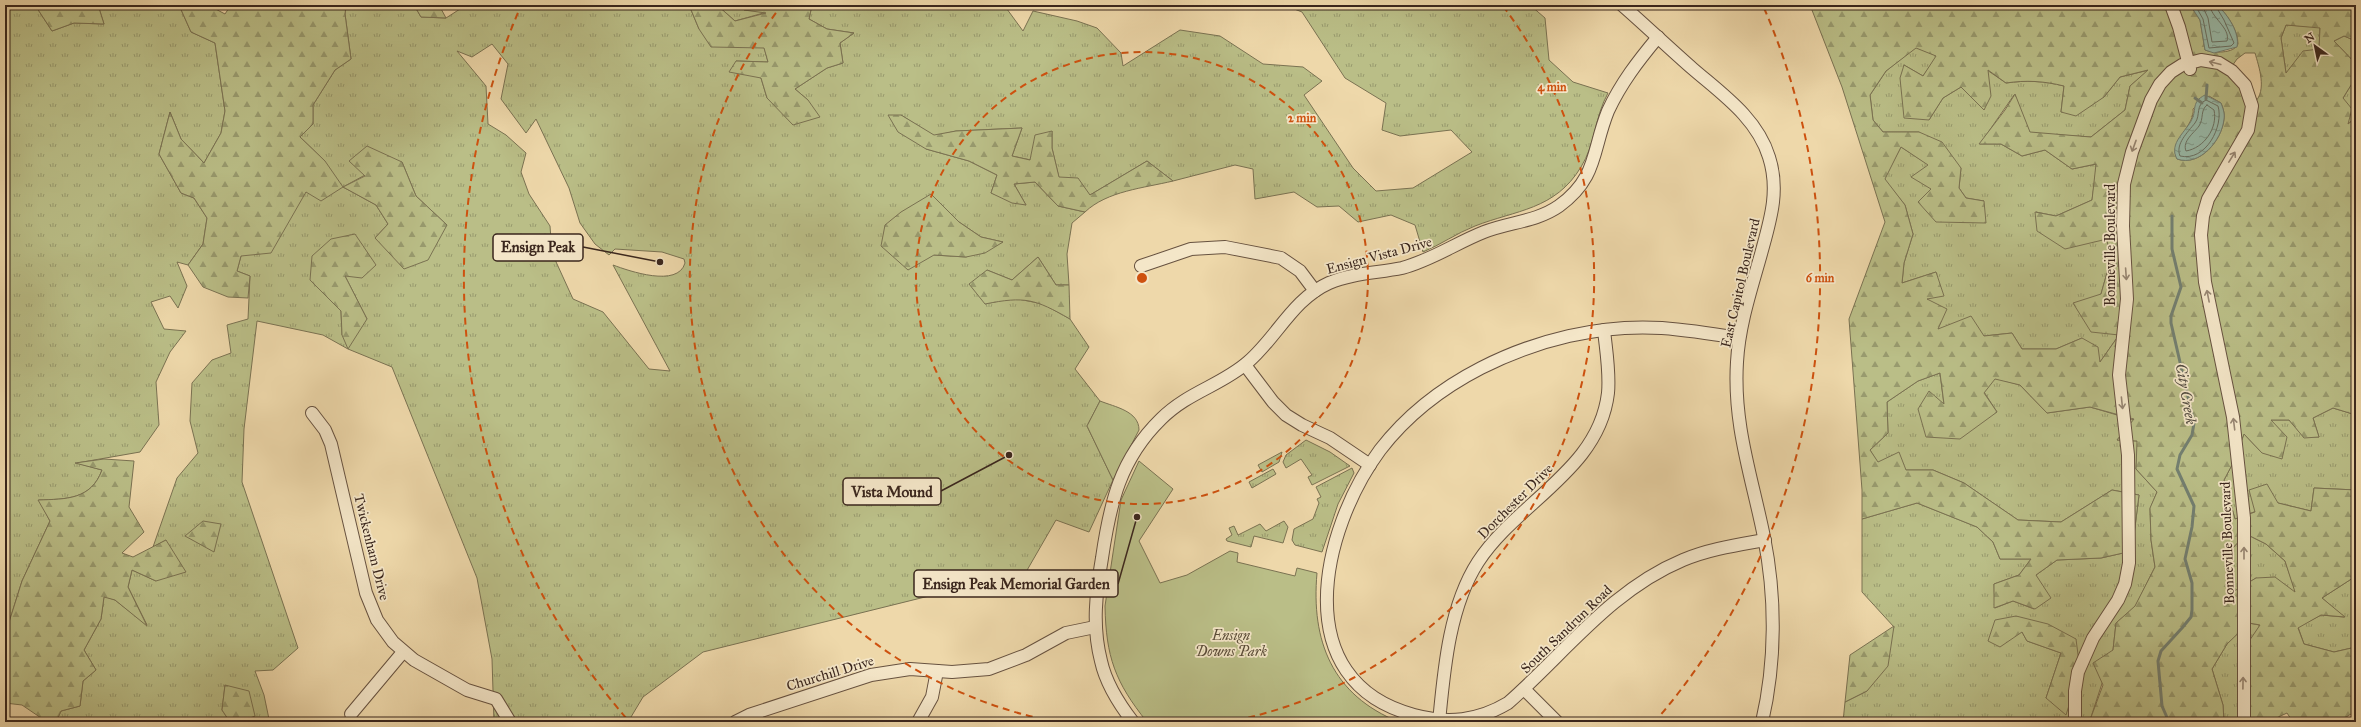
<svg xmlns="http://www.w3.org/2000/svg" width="2361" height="727" font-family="'IM FELL Great Primer',serif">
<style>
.grass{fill:url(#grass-tufts);stroke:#7a7252;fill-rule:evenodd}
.forest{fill:url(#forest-firs);stroke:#7a7252;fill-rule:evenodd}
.green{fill:#babe87;stroke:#7a7252}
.water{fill:url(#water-ripples);stroke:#737f70}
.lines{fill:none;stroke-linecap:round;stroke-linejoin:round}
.shore{stroke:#6a7062;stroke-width:1}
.stream{stroke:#737f70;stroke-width:3}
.minor-casing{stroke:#675240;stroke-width:14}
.minor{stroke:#f4e6c8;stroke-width:12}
.oneway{stroke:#978672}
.ring{fill:none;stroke:#ce510f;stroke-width:2;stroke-dasharray:7 5}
.labels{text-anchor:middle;stroke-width:3.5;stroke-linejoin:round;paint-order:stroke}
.street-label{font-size:14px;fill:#3a261d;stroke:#f4e6c8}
.park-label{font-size:14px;font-style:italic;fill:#5a4c38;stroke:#f4e6c8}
.water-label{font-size:15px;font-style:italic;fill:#524b40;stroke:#f4e6c8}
.centre{fill:#ce510f;stroke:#f4e6c8;stroke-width:2}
.ring-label{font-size:12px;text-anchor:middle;font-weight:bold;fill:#ce510f;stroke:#f4e6c8;stroke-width:3.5;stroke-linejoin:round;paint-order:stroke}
.leader{fill:none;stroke:#3a261d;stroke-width:1.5}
.callout-dot{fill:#3a261d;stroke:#f4e6c8;stroke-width:1.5}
.callout{fill:#f4e6c8;stroke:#3a261d;stroke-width:1.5}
.callout-label{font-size:15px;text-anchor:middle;font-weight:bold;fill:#3a261d}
</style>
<defs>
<pattern id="grass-tufts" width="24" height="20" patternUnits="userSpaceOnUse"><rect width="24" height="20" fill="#babe87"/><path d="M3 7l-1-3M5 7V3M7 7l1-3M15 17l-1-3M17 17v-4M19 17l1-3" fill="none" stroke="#989a6e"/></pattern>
<pattern id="forest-firs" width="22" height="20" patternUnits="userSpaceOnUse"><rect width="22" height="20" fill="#babe87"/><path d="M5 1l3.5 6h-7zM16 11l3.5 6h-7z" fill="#989a6e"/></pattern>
<pattern id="water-ripples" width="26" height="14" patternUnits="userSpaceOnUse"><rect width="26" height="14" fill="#99baa8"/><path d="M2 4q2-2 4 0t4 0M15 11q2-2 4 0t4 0" fill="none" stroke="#7e9788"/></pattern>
</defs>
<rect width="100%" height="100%" fill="#eed8aa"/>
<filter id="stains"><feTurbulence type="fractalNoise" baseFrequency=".005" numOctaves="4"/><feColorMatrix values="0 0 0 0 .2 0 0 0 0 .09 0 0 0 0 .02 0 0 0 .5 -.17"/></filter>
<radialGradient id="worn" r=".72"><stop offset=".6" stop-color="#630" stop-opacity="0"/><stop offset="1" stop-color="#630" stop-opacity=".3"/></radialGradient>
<!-- grass -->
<g class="grass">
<path d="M 5,5 L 35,5 L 52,31 L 74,23 L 104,24 L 98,5 L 179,5 L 191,32 L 215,43 L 225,111 L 221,133 L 204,163 L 181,139 L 170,112 L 159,154 L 181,193 L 194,198 L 207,218 L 203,244 L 188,265 L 177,262 L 187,286 L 178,308 L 170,296 L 151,302 L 164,329 L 186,331 L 170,352 L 156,382 L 159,425 L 140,452 L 77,463 L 102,470 C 91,500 66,499 39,500 L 50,521 L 22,581 L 5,635 L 5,336 L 9,335 L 5,321 Z"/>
<path d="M 346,5 L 414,5 L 421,17 L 446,18 L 460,9 L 460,5 L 689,5 L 699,29 L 764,47 L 768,62 L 736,61 L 761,78 L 767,98 L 808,100 L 795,89 L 827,68 L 843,63 L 840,43 L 854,33 L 827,29 L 809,19 L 812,5 L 1004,5 L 1023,31 L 1033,11 L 1077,21 L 1097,28 L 1121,53 L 1123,66 L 1180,30 L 1220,36 L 1263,64 L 1303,67 L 1322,81 L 1304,95 L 1353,168 L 1376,191 L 1413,188 L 1472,152 L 1451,130 L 1400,136 L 1382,130 L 1386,103 L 1345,78 L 1302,12 L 1284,5 L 1530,5 L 1545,18 L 1549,60 L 1573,82 L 1608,93 C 1595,116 1595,145 1581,167 C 1555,210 1516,210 1475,226 C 1457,233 1440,245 1423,252 L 1415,225 L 1391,215 L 1358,222 L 1339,206 L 1317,207 L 1294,192 L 1255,199 L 1253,169 L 1235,165 L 1173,181 L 1147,161 L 1090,195 L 1059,178 L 1052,148 L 1052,131 L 1031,160 L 1012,156 L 1022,128 L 956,131 L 934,136 L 901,115 L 926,149 L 969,161 L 997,175 L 991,193 L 1026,205 L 1014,184 L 1035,182 L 1058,206 L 1085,212 L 1072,223 L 1067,254 L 1069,285 L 1056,285 L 1038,257 L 1012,280 L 987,270 L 985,304 L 1013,298 L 1043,304 L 1070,319 L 1089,347 L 1075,369 L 1100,401 L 1087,426 L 1113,480 L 1089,532 L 1056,520 L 1026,572 L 703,652 L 643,697 L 628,722 L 494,722 L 492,659 L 477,578 L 392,367 L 348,349 L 323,335 L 257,321 L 244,429 L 242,482 L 298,648 L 273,670 L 255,671 L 264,695 L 269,719 L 268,722 L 240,722 L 255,716 L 225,685 L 222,710 L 230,722 L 56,722 L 61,711 L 80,706 L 83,681 L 96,670 L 84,650 L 101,619 L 104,596 L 115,600 L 147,625 L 128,587 L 132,570 L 156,581 L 166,540 L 153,547 L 177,478 L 198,453 L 190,421 L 192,383 L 212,360 L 231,353 L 227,325 L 248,319 L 250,276 L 237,271 L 241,256 L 306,192 L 325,161 L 300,137 L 313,124 L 313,105 L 335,70 L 351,59 L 345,14 ZM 492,44 L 508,64 L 501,99 L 526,133 L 536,119 L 569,188 L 580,223 L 595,244 L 609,255 L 615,249 L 662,252 L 684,259 L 685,263 C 678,288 629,271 613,265 L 670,371 L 649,369 L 603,312 L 573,299 L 552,253 L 550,226 L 529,194 L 521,172 L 526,153 L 506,135 L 488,124 L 486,86 L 457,51 L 472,57 ZM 402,162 L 416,196 L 447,225 L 375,238 L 388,224 L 376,205 L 343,187 L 365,175 ZM 931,194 L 959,222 L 981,237 L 1003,242 L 966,257 L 934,255 ZM 331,239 L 345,276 L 367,319 L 342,335 L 341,311 Z"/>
<polygon points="717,5 740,5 744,10 767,12 735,21"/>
<polygon points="2286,25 2320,27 2319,50 2286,73 2281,38"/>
<polygon points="2344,36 2356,41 2356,64 2334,41"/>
<path d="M 1916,47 L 1937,56 L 1923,76 L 1904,65 L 1929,120 L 1943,98 L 1961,87 L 1984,110 L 1987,70 L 2006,83 C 2026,80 2044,81 2064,86 L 2061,112 L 2104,97 L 2120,77 L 2149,70 L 2130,86 L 2125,110 L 2091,137 L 2030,133 L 2014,95 L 1980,144 L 2001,144 L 2022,156 L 2045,150 L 2072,169 L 2097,164 L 2092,200 L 2056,216 L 2036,212 L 2107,239 L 2110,262 L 2101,294 L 2119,335 L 2100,362 L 2082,338 L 2056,349 L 2022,349 L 2012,333 L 1984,336 L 1938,329 L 1927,299 L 1936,272 L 1902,283 L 1904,263 L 1913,234 L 1905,205 L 1884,179 L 1901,147 L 1929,165 L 1931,189 L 1919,202 L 1984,201 L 1966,198 L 1959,188 L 1961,168 L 1919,132 L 1883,132 L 1873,120 L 1870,95 L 1886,71 Z"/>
<polygon points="2356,77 2356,118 2347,124 2343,98"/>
<path d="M 1940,373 L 1944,405 L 1918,409 L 1997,412 L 1984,392 L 1995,378 L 2020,385 L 2047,413 L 2090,407 L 2134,420 L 2117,440 L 2138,441 L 2136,469 L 2157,492 L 2150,509 L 2151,540 L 2155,567 L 2135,607 L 2116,623 L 2113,650 L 2090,720 L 2094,722 L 1843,722 L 1845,702 L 1867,691 L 1894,627 L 1862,592 L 1862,519 L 1917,503 L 1977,527 L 1993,542 L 2000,559 L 2031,559 L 2019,575 L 1994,584 L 1995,608 L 2013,601 L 2034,609 L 2036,575 L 2057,560 L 2101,558 L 2132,551 L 2139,495 L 2112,490 L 2061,522 L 2018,520 L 1964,483 L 1933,470 L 1906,470 L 1878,463 L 1870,450 L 1888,433 L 1887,402 L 1918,381 ZM 2022,632 L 2076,639 L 2046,698 L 2061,653 L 2027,641 Z"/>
<polygon points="2333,408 2356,415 2356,490 2314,488 2311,511 2278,503 2235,519 2224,480 2233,463 2244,434 2262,453 2271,420 2289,420 2304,437 2319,437 2313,418"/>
<polygon points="1306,440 1330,452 1350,466 1312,485 1308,477 1312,475 1301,459 1286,468 1283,462 1286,455"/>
<polygon points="1282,452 1279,462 1262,472 1258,465"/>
<polygon points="1352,468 1354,473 1338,504 1322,552 1295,545 1292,540 1294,529 1313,519 1319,503 1317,499 1321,497 1316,487"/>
<polygon points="1273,469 1276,474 1252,488 1249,482"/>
<polygon points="1284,521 1288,527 1283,543 1254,536 1251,547 1227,541 1226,539 1232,535 1229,528 1234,526 1238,535 1260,524 1266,531"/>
<polygon points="2246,534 2266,544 2285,561 2296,593 2256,578 2231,594 2226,555"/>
<polygon points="2356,576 2356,647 2334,652 2304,644 2298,627 2321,615 2344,617 2322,598"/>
<polygon points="2248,623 2260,625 2247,722 2224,722 2223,705 2212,669 2227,644"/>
</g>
<!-- forest -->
<g class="forest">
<polygon points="35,5 98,5 104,24 74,23 52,31"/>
<polygon points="179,5 208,5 225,14 231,5 346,5 345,14 351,59 335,70 313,105 313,124 300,137 325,161 343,187 365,176 349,161 367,146 402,162 416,196 447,225 428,260 404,269 375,238 388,224 376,205 343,187 321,201 306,192 271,253 241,256 237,271 250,276 248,298 228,297 203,287 188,265 203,244 207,218 194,198 181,193 159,154 170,112 181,139 204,163 221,133 225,111 215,43 191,32"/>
<polygon points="414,5 439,5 446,18 421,17"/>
<polygon points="689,5 717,5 735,21 766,13 744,10 740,5 812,5 809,19 827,29 854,33 840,43 843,63 827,68 795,89 808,100 820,117 793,125 767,98 761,78 729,72 736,61 768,62 764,48 711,47 699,29"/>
<path d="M 1810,5 L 2190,5 L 2200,20 L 2205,50 C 2213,53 2234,54 2238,44 C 2238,30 2227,14 2217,5 L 2356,5 L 2356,41 L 2344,36 L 2334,41 L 2356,64 L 2356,77 L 2343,98 L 2352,109 L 2348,124 L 2356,118 L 2356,415 L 2333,408 L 2313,418 L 2319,437 L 2304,438 L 2289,420 L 2271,420 L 2287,437 L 2282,459 L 2262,453 L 2244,434 L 2233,463 L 2224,480 L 2235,519 L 2255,512 L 2249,490 L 2267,484 L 2278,503 L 2311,511 L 2314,488 L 2356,490 L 2356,576 L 2322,598 L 2345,617 L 2321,615 L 2298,628 L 2304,644 L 2334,652 L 2356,647 L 2356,711 L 2338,722 L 2293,722 L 2287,713 L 2272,720 L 2273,722 L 2247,722 L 2239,656 L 2260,625 L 2249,623 L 2227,644 L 2212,669 L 2223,705 L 2224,722 L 2090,720 L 2103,685 L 2093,663 L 2113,650 L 2116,623 L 2135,606 L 2155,567 L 2151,540 L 2150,508 L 2157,492 L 2136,469 L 2137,441 L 2117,440 L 2134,419 L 2090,407 L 2047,413 L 2020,385 L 1995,379 L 1984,393 L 1997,412 L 1960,439 L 1926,437 L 1918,409 L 1929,391 L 1944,404 L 1940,373 L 1918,381 L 1887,402 L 1888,433 L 1870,450 L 1878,462 L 1899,452 L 1906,470 L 1933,470 L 1964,483 L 2018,520 L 2061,522 L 2112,490 L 2139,495 L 2132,551 L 2101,558 L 2057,560 L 2036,575 L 2051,598 L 2035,609 L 2013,601 L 1994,608 L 1994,584 L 2019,575 L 2031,559 L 2000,559 L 1993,542 L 1977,527 L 1917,503 L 1862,519 L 1862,490 L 1849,319 L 1885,222 L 1842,87 ZM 2286,25 L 2320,28 L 2319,49 L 2303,51 L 2286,73 L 2281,38 ZM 1916,48 L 1936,56 L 1923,76 L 1904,65 L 1900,78 L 1904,118 L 1929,120 L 1943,98 L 1961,87 L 1984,110 L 1991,96 L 1988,70 L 2006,83 C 2026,80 2044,81 2064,86 L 2061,112 L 2076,116 L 2104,97 L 2120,77 L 2148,70 L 2130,86 L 2125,110 L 2091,137 L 2030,132 L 2015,94 L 2005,110 L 1979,144 L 2001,144 L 2022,156 L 2045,150 L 2072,169 L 2096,164 L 2092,200 L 2056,216 L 2035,212 L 2037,231 L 2065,249 L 2107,239 L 2110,262 L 2101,294 L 2073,303 L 2091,332 L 2119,335 L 2100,362 L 2098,347 L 2082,338 L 2056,349 L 2022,349 L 2012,333 L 1984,336 L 1971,316 L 1938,329 L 1947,309 L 1927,299 L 1944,296 L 1936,272 L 1902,283 L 1904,263 L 1913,234 L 1905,205 L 1885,179 L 1901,147 L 1928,165 L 1911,177 L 1931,189 L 1918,202 L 1936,222 L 1986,223 L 1984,201 L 1966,198 L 1959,188 L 1961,168 L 1942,142 L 1919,132 L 1883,132 L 1873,120 L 1870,95 L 1886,71 ZM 2245,53 L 2255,53 C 2259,67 2267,90 2255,102 L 2230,69 L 2237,59 ZM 2209,96 L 2221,103 C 2223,108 2225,114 2224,119 C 2222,140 2200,167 2177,159 C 2168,143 2196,124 2193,109 ZM 2246,534 L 2266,544 L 2285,561 L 2295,592 L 2275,577 L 2256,578 L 2231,593 L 2226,555 Z"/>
<path d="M 888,115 L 901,115 L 934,135 L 956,131 L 1022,128 L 1012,156 L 1030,160 L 1035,135 L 1052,131 L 1052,148 L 1059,177 L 1078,178 L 1090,195 L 1147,161 L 1173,181 C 1144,188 1107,191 1085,212 L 1058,206 L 1035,182 L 1014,184 L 1026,205 L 1012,203 L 991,193 L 997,175 L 969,161 L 926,149 L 898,132 Z"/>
<polygon points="931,194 959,222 981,237 1003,242 985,253 966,257 934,255 908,270 881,246 885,225 901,212"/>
<polygon points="355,234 376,265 362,278 345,276 367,319 348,349 342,335 341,311 310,280 312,256 331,239"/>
<path d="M 1038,257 L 1056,285 L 1069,285 L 1070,319 C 1035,299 1025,296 985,304 L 969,284 L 987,270 L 1012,280 Z"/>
<path d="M 104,459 L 134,461 L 129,507 L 144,532 L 122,553 L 133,557 L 166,540 L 186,572 L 156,581 L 132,570 L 128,587 L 147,626 L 115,600 L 104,597 L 101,619 L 84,650 L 96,670 L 83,681 L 80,706 L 61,711 L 56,722 L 47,722 L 22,705 L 5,703 L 5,635 L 22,581 L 50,521 L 38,500 C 66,499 91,500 102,470 L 75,463 Z"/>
<polygon points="203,521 221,524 214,552 185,536"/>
<polygon points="2016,616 2048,624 2076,639 2080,670 2066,715 2046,698 2061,653 2027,641 2022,632 2000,647 1988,641 1995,620"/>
<polygon points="1894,626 1888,666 1867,691 1845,702 1850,655"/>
<polygon points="225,685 249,691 255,716 240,722 230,722 222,710"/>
</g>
<!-- green -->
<g class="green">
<path d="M 1100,401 C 1115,407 1139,411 1139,430 L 1113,480 L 1087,426 Z"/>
<path d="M 1139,461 L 1173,489 L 1139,541 L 1160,583 L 1187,575 L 1230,551 L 1238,553 L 1237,562 L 1295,576 L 1297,568 L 1317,573 C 1311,641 1332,695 1399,722 L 1147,722 C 1115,682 1106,657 1105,606 L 1121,500 Z"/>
</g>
<!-- water -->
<g class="water">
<path d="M 2190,5 L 2218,6 C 2228,15 2240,33 2237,47 L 2214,53 L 2205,50 L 2200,20 Z"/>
<path d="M 2205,95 L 2221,103 C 2223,108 2225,114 2224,119 C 2222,140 2200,167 2177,159 C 2168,143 2187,131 2192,119 C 2197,109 2191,102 2205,95 Z"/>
</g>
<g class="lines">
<!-- shore -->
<g class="shore">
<polyline points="2195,5 2203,19 2209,48 2231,46 2234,43 2224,20 2215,5"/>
<path d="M 2202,5 L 2208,18 L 2212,42 L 2227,41 C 2231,28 2210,17 2210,5"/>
<path d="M 2206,100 L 2218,106 C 2224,126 2206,162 2180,156 C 2175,144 2188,132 2195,123 C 2201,115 2195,105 2206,100 Z"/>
<path d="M 2207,105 L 2214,110 C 2218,128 2204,148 2186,151 C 2182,141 2194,133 2199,126 C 2204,119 2200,110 2207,105 Z"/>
</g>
<!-- stream -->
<g class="stream">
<polyline points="2195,98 2202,103"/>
<polyline points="2206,99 2207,85"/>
<polyline points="2169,722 2162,706 2158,661 2161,651 2182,628 2191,617 2192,610 2192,583 2185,559 2192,527 2194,506 2177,469 2180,455 2192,435 2194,423 2171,323 2171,316 2181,287 2172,249 2172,216"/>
</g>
<!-- minor casing -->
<g class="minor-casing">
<g id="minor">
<path d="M 1622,5 C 1646,26 1669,48 1693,69 C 1722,94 1757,118 1769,157 C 1780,191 1770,221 1761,254 C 1751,290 1739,325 1737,362 C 1733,425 1752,477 1764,537 C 1776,597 1776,662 1762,722"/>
<polyline points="2171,5 2179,27 2190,69"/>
<polyline points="1141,266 1191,249 1225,247 1281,258 1300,271 1315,291"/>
<path d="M 1739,338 C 1714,334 1688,330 1662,328 C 1600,324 1536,340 1481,368 C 1442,388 1407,415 1380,450 C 1321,530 1286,681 1414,715 C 1448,724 1478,721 1508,703 C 1565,653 1611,590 1683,560 C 1709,549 1737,545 1765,540"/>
<polyline points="1245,365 1273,402 1286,415 1302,425 1330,438 1370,465"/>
<polyline points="312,413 325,430 331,444 366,593 377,620 393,642 414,660 467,690 496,699 510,722"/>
<polyline points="1524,689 1557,722"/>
<polyline points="351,714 403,652"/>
<polyline points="735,722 749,715 871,675 910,669 952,672 989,669 1026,655 1066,633 1095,627"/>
<polyline points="918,722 932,697 937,671"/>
<path d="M 1133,722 C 1119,704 1106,684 1101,661 C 1092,626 1096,593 1102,558 C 1110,503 1120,459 1161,419 C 1188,392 1222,385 1248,362 C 1277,337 1293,299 1329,283 C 1352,273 1378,273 1402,268 C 1432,260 1456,243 1484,232 C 1509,222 1536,222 1559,206 C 1598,178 1592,150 1608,111 C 1621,83 1638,61 1658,37"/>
<path d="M 1439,722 C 1444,670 1449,607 1478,562 C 1517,502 1599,470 1608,393 C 1610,372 1606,350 1604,330"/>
<polyline points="2075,722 2075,691 2078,672 2093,638 2118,600 2125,584 2129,563 2128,455 2119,375 2127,299 2123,226 2124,184 2132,152 2151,100 2160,84 2171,72 2182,65 2201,60 2219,63 2232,71 2245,85 2252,106 2248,130 2208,199 2203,216 2201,235 2205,282 2233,417 2244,518 2244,722"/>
</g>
</g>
<!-- minor -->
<use href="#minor" class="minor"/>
</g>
<!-- one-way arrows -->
<defs><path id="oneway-shaft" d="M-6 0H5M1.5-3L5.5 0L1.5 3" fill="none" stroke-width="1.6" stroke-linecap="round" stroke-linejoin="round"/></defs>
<g class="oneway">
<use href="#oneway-shaft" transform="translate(2215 63) rotate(-166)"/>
<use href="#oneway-shaft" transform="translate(2134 146) rotate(110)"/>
<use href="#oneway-shaft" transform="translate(2232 157) rotate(-58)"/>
<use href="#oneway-shaft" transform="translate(2126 274) rotate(86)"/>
<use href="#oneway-shaft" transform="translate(2208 296) rotate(-101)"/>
<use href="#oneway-shaft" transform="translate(2122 403) rotate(84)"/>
<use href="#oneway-shaft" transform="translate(2234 424) rotate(-97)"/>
<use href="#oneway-shaft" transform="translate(2244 553) rotate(-90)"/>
<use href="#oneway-shaft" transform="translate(2243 683) rotate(-89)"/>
</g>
<!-- distance rings -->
<g class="ring">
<circle cx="1142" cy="278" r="226"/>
<path d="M1056 722A452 452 0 0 1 781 6M1503 6A452 452 0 0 1 1228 722"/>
<path d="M626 718A678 678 0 0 1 520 8M1764 8A678 678 0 0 1 1658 718"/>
</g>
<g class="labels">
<!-- street labels -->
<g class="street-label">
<text transform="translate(2110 245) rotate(-90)" y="5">Bonneville Boulevard</text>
<text transform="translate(1379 255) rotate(-15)" y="5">Ensign Vista Drive</text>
<text transform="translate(1740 283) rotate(-77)" y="5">East Capitol Boulevard</text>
<text transform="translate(1515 501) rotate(-45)" y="5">Dorchester Drive</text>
<text transform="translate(2227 543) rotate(-92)" y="5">Bonneville Boulevard</text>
<text transform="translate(372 547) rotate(76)" y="5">Twickenham Drive</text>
<text transform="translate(1566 629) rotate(-44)" y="5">South Sandrun Road</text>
<text transform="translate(830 673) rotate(-17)" y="5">Churchill Drive</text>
</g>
<!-- park labels -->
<g class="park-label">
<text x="1231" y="640">Ensign<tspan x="1231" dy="16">Downs Park</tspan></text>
</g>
<!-- water labels -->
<g class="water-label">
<text transform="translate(2186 394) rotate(80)" y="5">City Creek</text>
</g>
</g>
<circle cx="1142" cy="278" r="6" class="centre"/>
<g class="ring-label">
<text x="1552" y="91">4 min</text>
<text x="1302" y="122">2 min</text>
<text x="1820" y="282">6 min</text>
</g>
<!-- callouts -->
<path class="leader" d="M660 262L583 247M1009 455L941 491M1137 517L1118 584"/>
<g class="callout-dot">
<circle cx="660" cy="262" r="4"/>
<circle cx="1009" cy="455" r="4"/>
<circle cx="1137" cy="517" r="4"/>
</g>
<g class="callout">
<rect x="493" y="234" width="90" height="27" rx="4"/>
<rect x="843" y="478" width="98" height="27" rx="4"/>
<rect x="914" y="570" width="204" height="27" rx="4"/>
</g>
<g class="callout-label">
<text x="538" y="252">Ensign Peak</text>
<text x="892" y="497">Vista Mound</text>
<text x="1016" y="589">Ensign Peak Memorial Garden</text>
</g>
<!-- margin -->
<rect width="2361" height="727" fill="none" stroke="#eed8aa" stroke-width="20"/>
<rect x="6" y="6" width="2349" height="715" fill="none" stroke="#3a261d" stroke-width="2"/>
<rect x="10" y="10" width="2341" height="707" fill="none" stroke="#3a261d"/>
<!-- north arrow -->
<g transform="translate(2315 46) rotate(327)" stroke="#f4e6c8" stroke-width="3" paint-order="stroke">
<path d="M0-3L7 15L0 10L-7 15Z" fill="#3a261d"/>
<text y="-6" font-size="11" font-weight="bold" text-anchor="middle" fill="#3a261d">N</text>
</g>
<rect width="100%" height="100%" filter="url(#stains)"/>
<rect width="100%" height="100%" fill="url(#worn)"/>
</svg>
